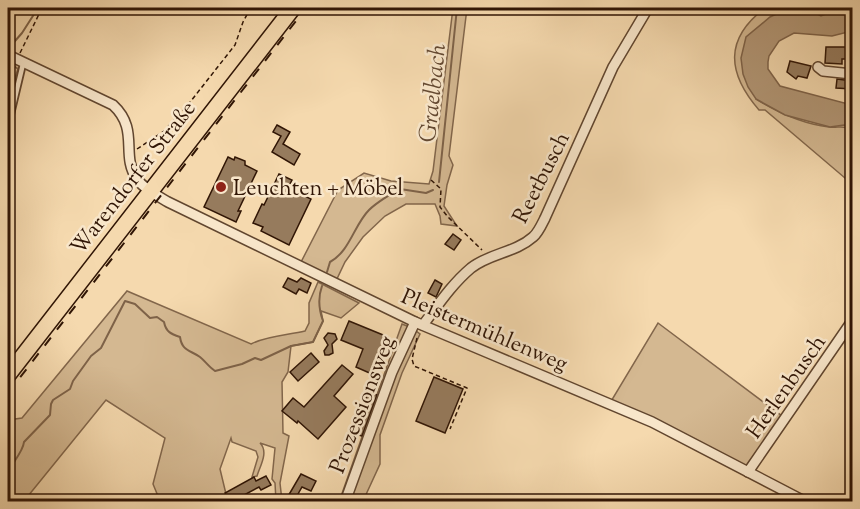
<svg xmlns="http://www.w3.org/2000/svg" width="860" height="509" font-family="'Sorts Mill Goudy',serif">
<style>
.green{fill:#d4b891;stroke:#82664b;stroke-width:1.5}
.water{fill:#b29675;stroke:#7e6248;stroke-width:1.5}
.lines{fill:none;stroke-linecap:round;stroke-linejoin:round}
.stream{stroke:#7e6248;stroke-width:2}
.building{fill:#967b5d;stroke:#301505;stroke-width:1.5}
.lane-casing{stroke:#61462f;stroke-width:8}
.street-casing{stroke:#61462f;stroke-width:12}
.primary-casing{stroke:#301505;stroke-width:18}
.path{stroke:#301505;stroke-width:1.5;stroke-dasharray:4.5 3;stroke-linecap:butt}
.lane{stroke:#f8e6ca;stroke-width:4.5}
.street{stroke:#f8e6ca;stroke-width:9}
.primary{stroke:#f5d9ae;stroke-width:15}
.rail{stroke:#301505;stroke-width:2;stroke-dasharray:10 10;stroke-linecap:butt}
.poi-dot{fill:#8f2418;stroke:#f8e6ca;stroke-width:2}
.labels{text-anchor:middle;stroke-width:5;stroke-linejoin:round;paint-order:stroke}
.street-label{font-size:22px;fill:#301505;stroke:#f8e6ca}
.poi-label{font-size:22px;fill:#301505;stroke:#f8e6ca;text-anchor:start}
.water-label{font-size:24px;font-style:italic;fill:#644932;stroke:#f8e6ca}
</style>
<rect width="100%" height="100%" fill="#f5d9ae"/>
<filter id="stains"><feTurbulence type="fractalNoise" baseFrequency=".00333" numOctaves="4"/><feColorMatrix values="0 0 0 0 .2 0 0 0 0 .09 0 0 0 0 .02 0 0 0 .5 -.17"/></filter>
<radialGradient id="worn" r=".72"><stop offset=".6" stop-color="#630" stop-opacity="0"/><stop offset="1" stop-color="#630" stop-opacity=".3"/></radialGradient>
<!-- green -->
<g class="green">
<polygon points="453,8 467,8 449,156 453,165 447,185 444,206 457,226 441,224 440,216 435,204 406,204 385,216 363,237 345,262 335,283 299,266 338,190 364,173 391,181 429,184 433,171"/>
<path d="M 765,8 L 785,8 L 785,10 L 777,13 L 756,99 C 777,112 804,124 829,127 C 838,128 843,125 852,129 L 852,184 L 765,110 L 759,110 C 727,73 724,39 765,8 Z"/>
<path d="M 318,282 L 359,303 L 341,318 L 321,311 L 323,321 L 313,342 L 291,346 L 288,372 L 282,382 L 283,433 L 289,436 L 280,483 L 282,501 L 276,501 L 275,483 L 272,479 L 275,448 L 260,443 C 269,452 260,466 257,476 L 252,477 L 258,457 L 256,451 L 232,442 L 231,438 L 220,469 L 226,494 L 217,501 L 160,501 L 153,484 L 165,438 L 106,400 L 24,501 L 8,502 L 8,420 L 22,418 L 127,291 L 251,344 C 266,336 288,335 305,331 L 309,323 L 309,303 Z"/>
<polygon points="658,323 786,419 748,472 610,403"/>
<polygon points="402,324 412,328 420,334 402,373 380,435 380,464 363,501 339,502"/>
</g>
<!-- water -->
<polygon class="water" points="852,8 852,31 832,36 794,33 779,41 769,56 768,62 768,69 780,86 852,105 852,129 844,125 830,127 785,115 756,99 748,87 743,74 741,58 746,37 770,17 785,10 806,14 815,13 821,16 839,9"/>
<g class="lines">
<!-- stream -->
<g class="stream">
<polyline points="8,49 22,33 38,8"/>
<polyline points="8,102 18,69 9,62"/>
<polyline points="439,182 457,8"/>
<path d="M 327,272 L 330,262 C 350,251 354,225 369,210 C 376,203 392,193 400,189 L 426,193 L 433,190"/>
<path d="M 8,472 C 12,463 23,452 24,442 L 50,415 L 51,404 L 53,400 L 70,389 L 73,381 L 91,356 L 101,348 L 125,301 L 135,304 L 150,318 L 157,317 L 164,322 C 166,332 171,334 180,337 C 182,351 190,350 200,357 C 205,361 209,367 215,371 L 242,364 L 255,358 L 261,360 L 291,346 L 313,342 L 323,321 C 319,310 318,297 322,286"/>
</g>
</g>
<!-- building -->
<g class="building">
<polygon points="826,47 846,47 846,59 842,59 842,64 825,63"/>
<polygon points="790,61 811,66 807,78 798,76 796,79 787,72"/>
<polygon points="837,79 852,81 852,89 836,88"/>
<polygon points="277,125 290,132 283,144 300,154 294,165 272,152 281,136 273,132"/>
<polygon points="228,157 234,160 235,157 245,161 245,165 257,171 238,211 241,211 236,222 204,207"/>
<polygon points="279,174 292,180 288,188 311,199 289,245 261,231 263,227 253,223 262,204 264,205"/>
<polygon points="453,234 461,240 454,250 445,244"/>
<polygon points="288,278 297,282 301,278 311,283 307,293 299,289 296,294 283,287"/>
<polygon points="435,280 442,284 436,297 428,293"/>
<polygon points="349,321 388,337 374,375 356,367 363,349 341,340"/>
<polygon points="328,333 335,334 337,339 332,344 333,353 329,355 325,355 324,351 328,345 324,338"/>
<polygon points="311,353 319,362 298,381 290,372"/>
<polygon points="342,365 353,374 334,396 346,407 318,439 298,421 297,423 282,411 293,398 304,407"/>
<polygon points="434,377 463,389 445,433 416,421"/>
<polygon points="369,392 377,395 362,436 350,432"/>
<polygon points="301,474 316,481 311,491 302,487 294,501 287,498"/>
<polygon points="266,476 271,485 261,490 259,487 244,495 248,501 230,501 225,493 254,477 256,481"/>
</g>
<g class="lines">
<!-- lane casing -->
<g class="lane-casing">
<polyline id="lane" points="8,127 23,64"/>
</g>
<!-- street casing -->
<g class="street-casing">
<g id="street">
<path d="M 8,55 L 113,105 C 140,130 120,155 137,179 C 144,189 158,196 168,202 L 415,322 L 652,422 L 806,502"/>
<polyline points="818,67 823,71 852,74"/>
<path d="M 423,325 C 438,305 452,284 471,268 C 490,253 515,253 533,237 C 538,233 542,224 545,218 L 613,67 L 648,8"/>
<polyline points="748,472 852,321"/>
<polyline points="345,502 392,372 415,322"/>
</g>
</g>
<!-- primary casing -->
<g class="primary-casing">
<polyline id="primary" points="8,375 293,8"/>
</g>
<!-- path -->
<g class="path">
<polyline points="20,53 42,8"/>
<polyline points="137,149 164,131 187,106 235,45 243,22 250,9"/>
<polyline points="431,180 441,189 440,207 448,217 482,250"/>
<polyline points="417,338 412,359 414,366 467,388 450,429"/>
<polyline points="252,496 256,502"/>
</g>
<!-- lane -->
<use href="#lane" class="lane"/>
<!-- street -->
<use href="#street" class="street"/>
<!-- primary -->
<use href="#primary" class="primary"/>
<!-- rail -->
<polyline class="rail" points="8,393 306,8"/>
</g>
<!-- markers -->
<circle class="poi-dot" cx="221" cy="187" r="6"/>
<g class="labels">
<!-- street labels -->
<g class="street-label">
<text transform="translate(132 177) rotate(-52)" y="8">Warendorfer Straße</text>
<text transform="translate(540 177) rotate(-63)" y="8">Reetbusch</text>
<text transform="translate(485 329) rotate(23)" y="8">Pleistermühlenweg</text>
<text transform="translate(785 386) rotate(-55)" y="8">Herlenbusch</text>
<text transform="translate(361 404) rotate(-69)" y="8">Prozessionsweg</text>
</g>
<!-- poi labels -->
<g class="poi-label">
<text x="233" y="195">Leuchten + Möbel</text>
</g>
<!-- water labels -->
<g class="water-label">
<text transform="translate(432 93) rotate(-84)" y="8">Graelbach</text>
</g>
</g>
<!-- margin -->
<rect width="860" height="509" fill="none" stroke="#f5d9ae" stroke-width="30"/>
<rect x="9" y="9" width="842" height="491" fill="none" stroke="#301505" stroke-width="3"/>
<rect x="15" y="15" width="830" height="479" fill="none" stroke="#301505" stroke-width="1.5"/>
<rect width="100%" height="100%" filter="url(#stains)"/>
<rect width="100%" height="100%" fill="url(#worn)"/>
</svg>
